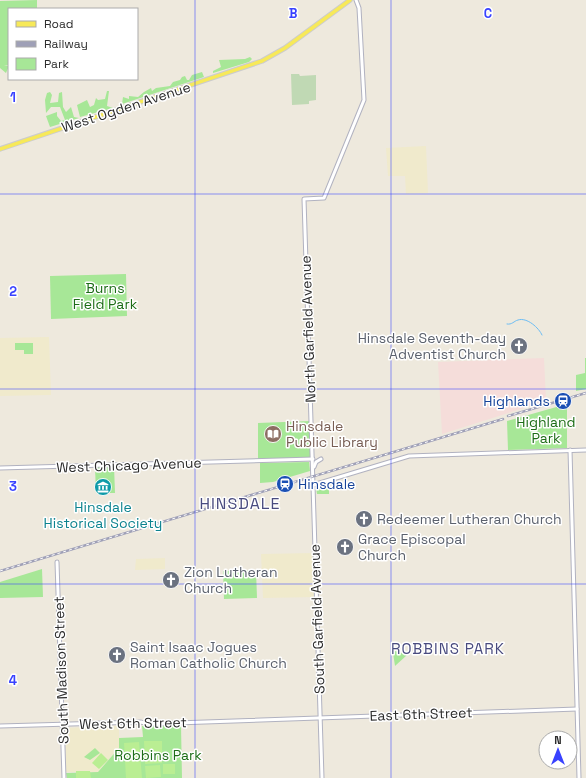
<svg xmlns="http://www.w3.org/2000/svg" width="586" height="778" font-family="'Space Grotesk',sans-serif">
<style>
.education{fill:#f0eacc}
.medical{fill:#f5ddda}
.green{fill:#a7e797}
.cemetery{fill:#c0d9b4}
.pitch{fill:#baee93}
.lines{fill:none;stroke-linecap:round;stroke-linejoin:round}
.stream{stroke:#6cbdf4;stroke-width:1}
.tertiary-casing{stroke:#b1b2c0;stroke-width:5}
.secondary-casing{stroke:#b1b2c0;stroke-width:5}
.primary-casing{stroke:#ccc;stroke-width:5.5}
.tertiary{stroke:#fff;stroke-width:3}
.secondary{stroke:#fff;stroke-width:3}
.primary{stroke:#f7e959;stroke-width:3.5}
.rail-casing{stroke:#9fa0b7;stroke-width:2.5}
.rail{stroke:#fff;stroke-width:1;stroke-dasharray:3;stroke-linecap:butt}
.grid{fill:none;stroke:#3942ff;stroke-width:1;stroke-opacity:0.55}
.labels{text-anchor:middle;stroke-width:3;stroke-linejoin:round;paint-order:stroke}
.street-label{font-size:14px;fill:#2c2c2c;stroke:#fff}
.park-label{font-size:14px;fill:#1d6d17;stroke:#fff}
.worship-label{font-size:14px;fill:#5b616d;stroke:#fff;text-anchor:start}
.transit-label{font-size:14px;fill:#164399;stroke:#fff;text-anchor:end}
.education-label{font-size:14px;fill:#785e54;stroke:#fff;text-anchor:start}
.culture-label{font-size:14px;fill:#0d838f;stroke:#fff}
.neighbourhood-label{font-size:15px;letter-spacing:1px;fill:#494b7f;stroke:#fff}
.quarter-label{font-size:16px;letter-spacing:1px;fill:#494b7f;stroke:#fff}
.grid-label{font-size:13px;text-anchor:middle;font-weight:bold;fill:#3942ff;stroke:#fff;stroke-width:3;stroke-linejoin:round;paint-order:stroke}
</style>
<rect width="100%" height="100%" fill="#eee9dd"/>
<!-- education -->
<g class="education">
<polygon points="426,146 428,193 406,194 405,176 388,176 386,148"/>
<polygon points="49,337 51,395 0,396 0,338"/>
<polygon points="315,553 316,597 263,598 261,554"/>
<polygon points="165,558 165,569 135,570 136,559"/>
<polygon points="119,726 119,748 98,772 66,772 65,728"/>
</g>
<!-- medical -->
<polygon class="medical" points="544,358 546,401 442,434 438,362"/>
<!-- green -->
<g class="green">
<polygon points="37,0 37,9 9,9 9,65 4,65 9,66 6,73 0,68 0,1"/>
<polygon points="250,57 252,59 249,62 213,73 213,71 221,67 219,60 245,59"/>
<polygon points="202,72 204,77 122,104 123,97 129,99 129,96 138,97 144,92 151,88 152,91 156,88 170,86 173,82 180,80 182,77 185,76 187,80 189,80 192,75"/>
<polygon points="107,91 109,91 107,106 113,108 80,117 77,105 87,100 90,107 94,105 96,98 98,100 105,99"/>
<polygon points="50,92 52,95 50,103 58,102 59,93 62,92 63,107 66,112 71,107 74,117 79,118 50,127 46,116 57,112 57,116 61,121 65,120 60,107 51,107 46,113 45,100 47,93"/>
<polygon points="126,274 127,316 51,319 50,276"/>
<polygon points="15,343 33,343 33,354 24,354 24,350 15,350"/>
<polygon points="585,358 586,358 586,389 576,391 576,375 585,373"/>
<polygon points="567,404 567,448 508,450 507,421"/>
<polygon points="310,421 310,458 258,460 258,423"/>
<polygon points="309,462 310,471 273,482 260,483 260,463"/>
<polygon points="114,466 115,493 96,493 95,467"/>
<polygon points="329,483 329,494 317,494 316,487"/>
<polygon points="42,569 43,597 0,598 0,582"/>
<polygon points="256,570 257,598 224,599 223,571"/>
<polygon points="395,651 407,655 395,666 393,653"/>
<polygon points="181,725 182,778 67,778 66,773 98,772 119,748 119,738 143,737 142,726"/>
<polygon points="95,748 100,753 90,760 84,757"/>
</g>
<!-- cemetery -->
<polygon class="cemetery" points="291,74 299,74 300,76 316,75 316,100 309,101 309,104 292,105"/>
<!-- pitch -->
<g class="pitch">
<polygon points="144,741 162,741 162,763 145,764"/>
<polygon points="139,742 142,778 126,778 124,743"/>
<polygon points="101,753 108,760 99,769 92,763"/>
<rect x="163" y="764" width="12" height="10"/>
<polygon points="160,765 161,777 146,778 145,766"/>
<polygon points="76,771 90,771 91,778 76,778"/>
</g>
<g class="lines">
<!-- stream -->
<path class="stream" d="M 507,324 C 512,325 514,321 518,320 C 527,317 539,328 542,335"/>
<!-- tertiary casing -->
<g class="tertiary-casing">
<g id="tertiary">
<polyline points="313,485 322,778"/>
<polyline points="57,562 64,778"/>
<polyline points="0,726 141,722 147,724 577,709"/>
</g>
</g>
<!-- secondary casing -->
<g class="secondary-casing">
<g id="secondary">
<polyline points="356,0 359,8 364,100 324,198 304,199 313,485 409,456 586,450"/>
<polyline points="570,450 579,778"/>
<polyline points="314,467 316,462 321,459"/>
<polyline points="0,468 313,459"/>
</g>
</g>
<!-- primary casing -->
<g class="primary-casing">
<polyline id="primary" points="0,149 262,61 285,48 350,0"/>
</g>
<!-- tertiary -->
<use href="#tertiary" class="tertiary"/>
<!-- secondary -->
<use href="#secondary" class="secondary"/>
<!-- primary -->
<use href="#primary" class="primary"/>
<!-- rail casing -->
<g class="rail-casing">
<g id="rail">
<polyline points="508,416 586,393"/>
<polyline points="0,571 503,419"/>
</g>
</g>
<!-- rail -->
<use href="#rail" class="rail"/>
</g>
<!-- grid -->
<path class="grid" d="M 195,0 L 195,778M 391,0 L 391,778M 0,194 L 586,194M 0,389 L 586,389M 0,584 L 586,584"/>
<!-- icons -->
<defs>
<g id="church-disc" transform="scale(0.9)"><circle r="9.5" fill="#6b7280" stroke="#fff"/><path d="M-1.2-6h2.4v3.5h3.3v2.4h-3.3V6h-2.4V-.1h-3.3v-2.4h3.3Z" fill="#fff"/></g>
<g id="station-disc" transform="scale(0.9)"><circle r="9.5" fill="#1a4fb4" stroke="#fff"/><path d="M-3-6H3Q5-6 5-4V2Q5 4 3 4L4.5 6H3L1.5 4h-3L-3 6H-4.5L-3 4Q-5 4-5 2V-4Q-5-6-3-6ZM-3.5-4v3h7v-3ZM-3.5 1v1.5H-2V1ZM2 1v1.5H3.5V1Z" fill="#fff"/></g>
<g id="library-disc" transform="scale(0.9)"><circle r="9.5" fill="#8d6e63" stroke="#fff"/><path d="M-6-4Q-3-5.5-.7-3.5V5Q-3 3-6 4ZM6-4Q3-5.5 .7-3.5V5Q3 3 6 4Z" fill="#fff"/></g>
<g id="museum-disc" transform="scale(0.9)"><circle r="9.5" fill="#0f9aa8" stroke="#fff"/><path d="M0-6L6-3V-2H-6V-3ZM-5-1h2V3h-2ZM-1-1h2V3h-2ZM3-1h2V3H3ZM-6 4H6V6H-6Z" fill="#fff"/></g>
</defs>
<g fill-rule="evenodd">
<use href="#church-disc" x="519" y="346"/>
<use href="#station-disc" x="563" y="401"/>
<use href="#library-disc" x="273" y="434"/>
<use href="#station-disc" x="285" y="484"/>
<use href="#museum-disc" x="103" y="487"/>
<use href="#church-disc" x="364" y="519"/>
<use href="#church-disc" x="345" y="547"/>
<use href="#church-disc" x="171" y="580"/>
<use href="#church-disc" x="117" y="655"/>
</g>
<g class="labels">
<!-- street labels -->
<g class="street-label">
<text transform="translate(126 107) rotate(-18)" y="5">West Ogden Avenue</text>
<text transform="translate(308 329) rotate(-92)" y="5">North Garfield Avenue</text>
<text transform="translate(129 465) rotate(-2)" y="5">West Chicago Avenue</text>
<text transform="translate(317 619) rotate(-92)" y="5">South Garfield Avenue</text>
<text transform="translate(61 670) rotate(-92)" y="5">South Madison Street</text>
<text transform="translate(421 714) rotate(-2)" y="5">East 6th Street</text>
<text transform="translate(133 723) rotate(-1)" y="5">West 6th Street</text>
</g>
<!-- park labels -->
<g class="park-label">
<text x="105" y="293">Burns<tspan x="105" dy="16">Field Park</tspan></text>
<text x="546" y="427">Highland<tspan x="546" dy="16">Park</tspan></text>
<text x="158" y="760">Robbins Park</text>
</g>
<!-- worship labels -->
<g class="worship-label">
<text x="506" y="343" text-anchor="end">Hinsdale Seventh-day<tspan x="506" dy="16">Adventist Church</tspan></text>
<text x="377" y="524">Redeemer Lutheran Church</text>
<text x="358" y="544">Grace Episcopal<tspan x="358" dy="16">Church</tspan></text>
<text x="184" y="577">Zion Lutheran<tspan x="184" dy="16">Church</tspan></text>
<text x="130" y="652">Saint Isaac Jogues<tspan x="130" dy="16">Roman Catholic Church</tspan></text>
</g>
<!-- transit labels -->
<g class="transit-label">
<text x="550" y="406">Highlands</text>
<text x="298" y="489" text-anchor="start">Hinsdale</text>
</g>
<!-- education labels -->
<g class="education-label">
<text x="286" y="431">Hinsdale<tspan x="286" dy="16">Public Library</tspan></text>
</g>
<!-- culture labels -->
<g class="culture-label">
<text x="103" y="512">Hinsdale<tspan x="103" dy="16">Historical Society</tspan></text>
</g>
<!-- neighbourhood labels -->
<g class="neighbourhood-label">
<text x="448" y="654">ROBBINS PARK</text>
</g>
<!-- quarter labels -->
<g class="quarter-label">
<text x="240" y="509">HINSDALE</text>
</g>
</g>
<g class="grid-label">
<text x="293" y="18">B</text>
<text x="488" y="18">C</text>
<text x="13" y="102">1</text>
<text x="13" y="296">2</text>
<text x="13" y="491">3</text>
<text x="13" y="685">4</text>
</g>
<!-- legend -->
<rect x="8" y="8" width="130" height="72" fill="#ffffff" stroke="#ababab"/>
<rect x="16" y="21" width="20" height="6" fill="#f7e959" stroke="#ababab"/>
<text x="44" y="28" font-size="12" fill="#2c2c2c">Road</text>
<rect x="16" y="41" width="20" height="6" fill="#9fa0b7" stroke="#ababab"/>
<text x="44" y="48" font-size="12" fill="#2c2c2c">Railway</text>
<rect x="16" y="58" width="20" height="12" fill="#a7e797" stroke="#ababab"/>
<text x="44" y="68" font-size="12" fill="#2c2c2c">Park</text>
<!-- north arrow -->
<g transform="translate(558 750)"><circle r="19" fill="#ffffff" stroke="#ababab"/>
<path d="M0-3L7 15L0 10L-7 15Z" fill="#3942ff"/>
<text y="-6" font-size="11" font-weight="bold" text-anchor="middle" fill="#2c2c2c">N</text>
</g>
</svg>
